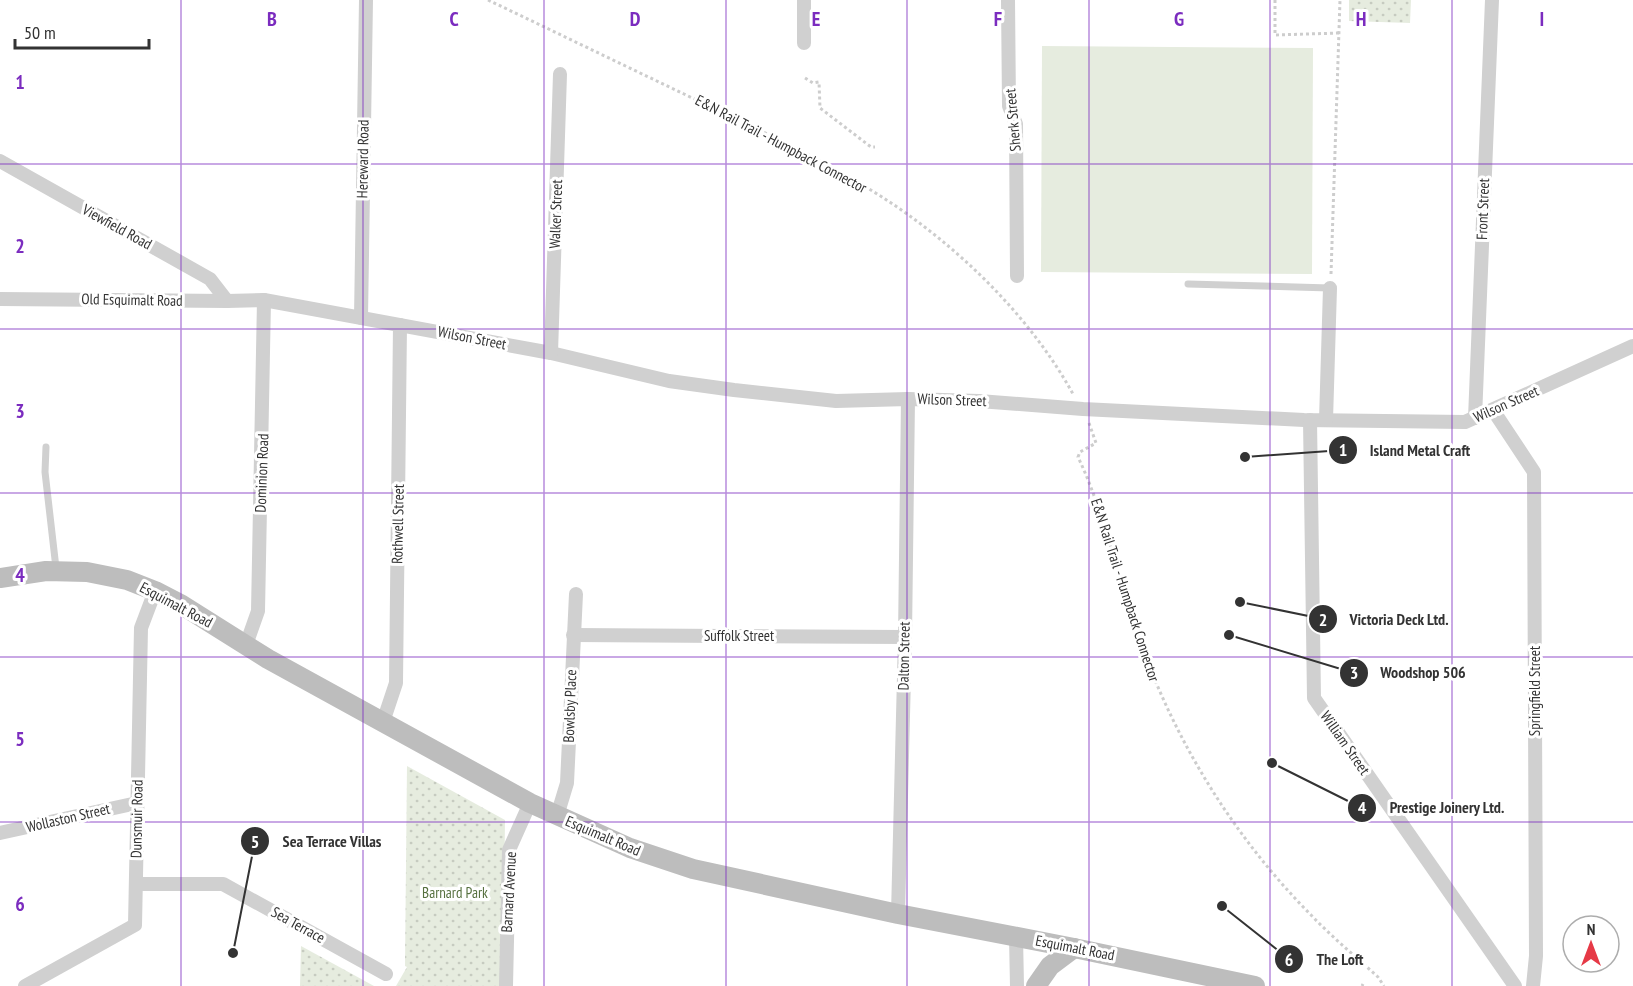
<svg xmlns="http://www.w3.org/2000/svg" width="1633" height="986" font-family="'PT Sans Narrow',sans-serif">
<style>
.park{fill:url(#park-dots)}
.pitch{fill:#e6ecdf}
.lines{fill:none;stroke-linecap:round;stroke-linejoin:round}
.path{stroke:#cdcdcd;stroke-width:3;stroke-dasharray:3 3;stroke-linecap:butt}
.lane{stroke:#d0d0d0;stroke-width:7}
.street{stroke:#d0d0d0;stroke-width:14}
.secondary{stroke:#bdbdbd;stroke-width:20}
.grid{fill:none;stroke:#7b2cbf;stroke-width:1.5;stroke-opacity:0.55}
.labels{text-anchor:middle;stroke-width:6;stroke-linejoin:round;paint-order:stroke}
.street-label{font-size:15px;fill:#333;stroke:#fff}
.park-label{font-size:15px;fill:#56703f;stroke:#fff}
.grid-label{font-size:20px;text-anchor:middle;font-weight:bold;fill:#7b2cbf;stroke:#fff;stroke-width:6;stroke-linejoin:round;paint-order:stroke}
.leader{fill:none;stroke:#333;stroke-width:2}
.callout-dot{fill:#333;stroke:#fff;stroke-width:2}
.mark-label{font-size:18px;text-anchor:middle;font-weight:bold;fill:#fff}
.callout-label{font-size:16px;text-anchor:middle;font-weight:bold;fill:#333;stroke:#fff;stroke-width:6;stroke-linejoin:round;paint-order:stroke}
</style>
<defs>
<pattern id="park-dots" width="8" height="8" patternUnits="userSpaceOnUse" patternTransform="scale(1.5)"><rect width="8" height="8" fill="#e6ecdf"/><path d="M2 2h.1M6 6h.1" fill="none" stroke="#c6cbc0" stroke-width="1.8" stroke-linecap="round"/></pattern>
</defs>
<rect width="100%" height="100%" fill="#fff"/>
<!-- park -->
<g class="park">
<polygon points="1349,0 1411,0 1410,23 1349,21"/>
<polygon points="407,766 505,820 503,986 396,986 407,967 405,966"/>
<polygon points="301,946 374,986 300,986"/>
</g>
<!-- pitch -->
<polygon class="pitch" points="1042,46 1313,48 1312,274 1041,272"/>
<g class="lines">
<!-- path -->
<g class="path">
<path d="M 488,0 C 553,31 619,63 684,94 C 751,126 819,157 882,197 C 957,245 1030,316 1073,394"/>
<polyline points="1275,0 1275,35 1339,33"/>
<polyline points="805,78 813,83 819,82 820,108 871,147 875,147"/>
<polyline points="1331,274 1340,0"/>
<path d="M 1089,423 L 1096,443 L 1080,452 L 1078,457 C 1107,518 1118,585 1142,647 C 1179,748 1236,839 1311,915 C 1332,937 1356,957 1378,977 L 1384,986"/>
<polyline points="1362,986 1363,984"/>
</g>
<!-- lane -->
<g class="lane">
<polyline points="1188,284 1330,288"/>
<polyline points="46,447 45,472 56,568"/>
</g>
<!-- street -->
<g class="street">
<polyline points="804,0 804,43"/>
<polyline points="1008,0 1009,106 1016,124 1017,276"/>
<polyline points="0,161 210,279 227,301"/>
<polyline points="0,299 227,301 264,300 551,353 669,381 734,390 836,401 908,399 979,401 1083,409 1304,420 1465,422 1633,346"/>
<polyline points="361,318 366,0"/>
<polyline points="551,353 560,74"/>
<polyline points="1493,410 1534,472 1536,956 1533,986"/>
<polyline points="1475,418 1492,0"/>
<polyline points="1310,420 1314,698 1515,986"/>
<polyline points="1326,420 1330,288"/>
<polyline points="573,635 905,637"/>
<polyline points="246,645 258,611 264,300"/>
<polyline points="383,722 396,683 400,325"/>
<polyline points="557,816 567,783 576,594"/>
<polyline points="0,833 137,803"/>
<polyline points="136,884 223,884 386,974"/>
<polyline points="898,914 905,637 908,399"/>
<polyline points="1016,936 1017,986"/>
<polyline points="25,986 135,925 141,628 155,591"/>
<polyline points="506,986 509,850 530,803"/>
</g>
<!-- secondary -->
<g class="secondary">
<polyline points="0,578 46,571 87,572 127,580 155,591 182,605 268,659 530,803 630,848 693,869 898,914 1074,948 1255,986"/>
<polyline points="1036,986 1050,966 1074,948"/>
</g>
</g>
<!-- grid -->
<path class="grid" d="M 181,0 L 181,986M 363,0 L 363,986M 544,0 L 544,986M 726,0 L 726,986M 907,0 L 907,986M 1089,0 L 1089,986M 1270,0 L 1270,986M 1452,0 L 1452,986M 0,164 L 1633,164M 0,329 L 1633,329M 0,493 L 1633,493M 0,657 L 1633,657M 0,822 L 1633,822"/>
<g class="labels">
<!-- street labels -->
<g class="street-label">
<text transform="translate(1013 120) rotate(-95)" y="5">Sherk Street</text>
<text transform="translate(781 144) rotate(28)" y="5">E&amp;N Rail Trail - Humpback Connector</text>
<text transform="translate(363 159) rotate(-89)" y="5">Hereward Road</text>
<text transform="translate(1483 209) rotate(-88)" y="5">Front Street</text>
<text transform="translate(556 214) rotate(-88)" y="5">Walker Street</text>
<text transform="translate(117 227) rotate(29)" y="5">Viewfield Road</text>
<text transform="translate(132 300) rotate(1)" y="5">Old Esquimalt Road</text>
<text transform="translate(472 338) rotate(11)" y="5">Wilson Street</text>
<text transform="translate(952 400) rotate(2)" y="5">Wilson Street</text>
<text transform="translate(1506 404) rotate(-24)" y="5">Wilson Street</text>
<text transform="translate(262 473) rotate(-88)" y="5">Dominion Road</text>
<text transform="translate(398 524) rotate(-89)" y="5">Rothwell Street</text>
<text transform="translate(1125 590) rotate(72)" y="5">E&amp;N Rail Trail - Humpback Connector</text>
<text transform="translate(176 605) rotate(28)" y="5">Esquimalt Road</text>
<text x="739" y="641">Suffolk Street</text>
<text transform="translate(904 656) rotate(-89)" y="5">Dalton Street</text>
<text transform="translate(1535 691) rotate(-90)" y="5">Springfield Street</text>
<text transform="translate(570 706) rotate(-88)" y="5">Bowlsby Place</text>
<text transform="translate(1345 743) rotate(55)" y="5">William Street</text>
<text transform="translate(68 818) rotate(-13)" y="5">Wollaston Street</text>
<text transform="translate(137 819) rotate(-89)" y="5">Dunsmuir Road</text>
<text transform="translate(603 836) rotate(23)" y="5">Esquimalt Road</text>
<text transform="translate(509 892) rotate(-87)" y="5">Barnard Avenue</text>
<text transform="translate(298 925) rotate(29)" y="5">Sea Terrace</text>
<text transform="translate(1075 948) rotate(11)" y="5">Esquimalt Road</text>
</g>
<!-- park labels -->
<g class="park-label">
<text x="455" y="898">Barnard Park</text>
</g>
</g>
<g class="grid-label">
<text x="272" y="26">B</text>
<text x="454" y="26">C</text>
<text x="635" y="26">D</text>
<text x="816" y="26">E</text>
<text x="998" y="26">F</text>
<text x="1179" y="26">G</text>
<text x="1361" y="26">H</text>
<text x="1542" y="26">I</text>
<text x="20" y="89">1</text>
<text x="20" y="253">2</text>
<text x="20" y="418">3</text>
<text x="20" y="582">4</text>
<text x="20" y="746">5</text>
<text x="20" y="911">6</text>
</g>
<!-- callouts -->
<path class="leader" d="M1245 457L1343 450M1240 602L1323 619M1229 635L1354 673M1272 763L1362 808M233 953L255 841M1222 906L1289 959"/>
<g class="callout-dot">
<circle cx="1245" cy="457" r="6"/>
<circle cx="1240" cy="602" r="6"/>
<circle cx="1229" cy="635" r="6"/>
<circle cx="1272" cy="763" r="6"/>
<circle cx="233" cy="953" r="6"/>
<circle cx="1222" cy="906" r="6"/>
<circle cx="1343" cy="450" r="15"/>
<circle cx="1323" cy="619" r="15"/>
<circle cx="1354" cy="673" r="15"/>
<circle cx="1362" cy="808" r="15"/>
<circle cx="255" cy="841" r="15"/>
<circle cx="1289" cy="959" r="15"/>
</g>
<g class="mark-label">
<text x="1343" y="456">1</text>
<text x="1323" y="626">2</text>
<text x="1354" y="679">3</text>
<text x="1362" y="814">4</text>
<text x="255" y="848">5</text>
<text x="1289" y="966">6</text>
</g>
<g class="callout-label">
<text x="1420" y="456">Island Metal Craft</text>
<text x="1399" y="625">Victoria Deck Ltd.</text>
<text x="1423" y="678">Woodshop 506</text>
<text x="1447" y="813">Prestige Joinery Ltd.</text>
<text x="332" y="847">Sea Terrace Villas</text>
<text x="1340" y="965">The Loft</text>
</g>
<!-- north arrow -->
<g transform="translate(1591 944)"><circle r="28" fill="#ffffff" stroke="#adadad" stroke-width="1.5"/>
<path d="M0-4.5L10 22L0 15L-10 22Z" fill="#e63946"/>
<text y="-9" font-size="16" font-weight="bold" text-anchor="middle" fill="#333333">N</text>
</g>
<!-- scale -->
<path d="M15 39v9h134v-9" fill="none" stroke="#333333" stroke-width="3"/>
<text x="24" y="39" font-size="18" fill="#333333" stroke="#ffffff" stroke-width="4.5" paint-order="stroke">50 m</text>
</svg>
